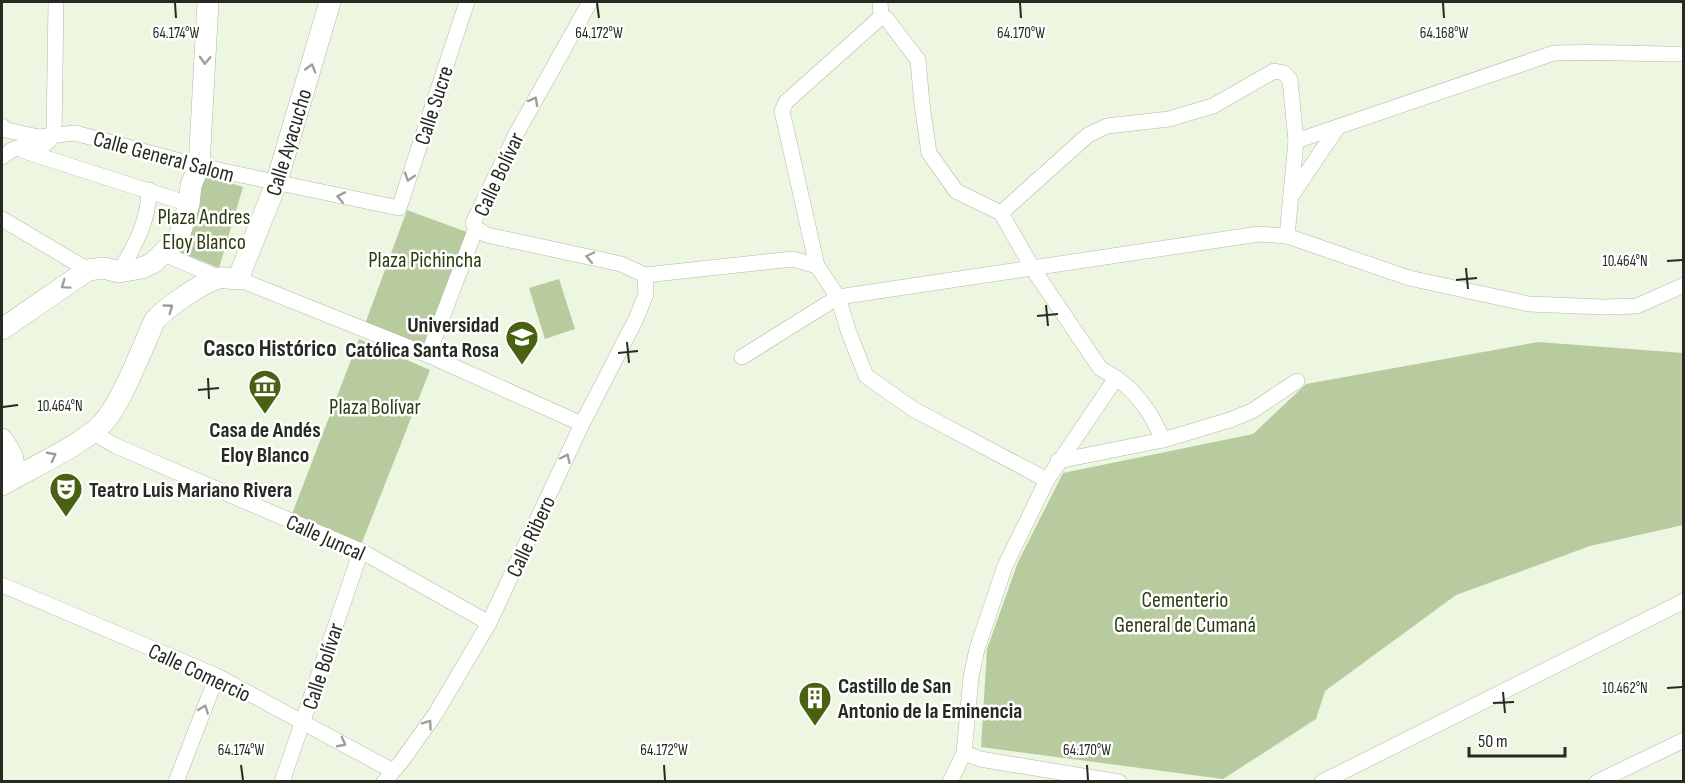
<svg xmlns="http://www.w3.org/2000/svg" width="1685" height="783" font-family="'Sofia Sans Condensed',sans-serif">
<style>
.green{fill:#b8cb9f}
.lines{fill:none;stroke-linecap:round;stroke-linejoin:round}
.street-casing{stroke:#b1baa5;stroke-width:16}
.secondary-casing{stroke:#b1baa5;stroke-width:22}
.street{stroke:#fff;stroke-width:15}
.secondary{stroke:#fff;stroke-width:21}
.oneway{stroke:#9e9f9c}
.ticks{fill:none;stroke:#272a22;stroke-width:2}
.labels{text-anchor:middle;stroke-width:5;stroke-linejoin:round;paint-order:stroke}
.street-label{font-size:22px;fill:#272a22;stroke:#fff}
.park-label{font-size:22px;fill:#2e3e0f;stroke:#fff}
.poi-label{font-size:22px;font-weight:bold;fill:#272a22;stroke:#fff;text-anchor:start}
.neighbourhood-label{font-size:24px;font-weight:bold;fill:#272a22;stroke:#fff}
.ticks-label{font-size:15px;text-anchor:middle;fill:#272a22;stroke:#fff;stroke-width:5;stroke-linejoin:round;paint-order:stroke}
</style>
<rect width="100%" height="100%" fill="#edf6e0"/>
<!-- green -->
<g class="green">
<polygon points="195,171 243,187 219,268 172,249"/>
<polygon points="407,210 472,234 426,347 365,324"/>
<polygon points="559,279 575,329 545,339 529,288"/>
<polygon points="359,339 430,370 361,545 292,514"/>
<polygon points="1538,342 1683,353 1683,525 1590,546 1456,595 1325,691 1316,719 1223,779 981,747 987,649 1018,562 1063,473 1253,434 1306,384"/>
</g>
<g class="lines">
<!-- street casing -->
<g class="street-casing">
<g id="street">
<polyline points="880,2 881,17"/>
<polyline points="881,17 786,102 782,111 817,266 838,297 848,330 866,376 913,409 1047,480"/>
<path d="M 881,17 L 886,18 L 918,60 L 922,104 L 929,153 L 956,191 L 1001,213 L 1033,269 L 1100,368 C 1105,372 1111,374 1116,378 C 1139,394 1152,415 1163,440"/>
<polyline points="2,126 6,130 39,137 75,133 199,166 399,208 467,2"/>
<path d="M 1296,141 L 1554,53 C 1597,51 1640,54 1684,54"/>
<polyline points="24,151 189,204"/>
<path d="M 2,157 C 5,155 10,151 14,149 C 30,143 42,155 54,134 L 56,2"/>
<polyline points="1292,195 1337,128"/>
<polyline points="1001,213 1088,135 1107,126 1169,119 1213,106 1274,71 1284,73 1290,80 1296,141 1287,236"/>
<polyline points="2,219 88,270"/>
<polyline points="476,228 487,235 621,264 645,275 793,259 817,266"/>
<polyline points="164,254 220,278"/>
<path d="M 119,272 C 135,246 149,220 149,190"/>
<polyline points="238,279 428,355 582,424"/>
<polyline points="428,355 476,228 473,223 515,136 590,2"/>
<polyline points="742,357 838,297 1259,234 1287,236 1409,278 1529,304 1604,307 1637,306 1684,285"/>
<polyline points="92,432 116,446 361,551 489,623"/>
<polyline points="1058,461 1163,440 1230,420 1252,411 1297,381"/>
<polyline points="2,585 217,676 393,771"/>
<polyline points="964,753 980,759 1119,782"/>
<polyline points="176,782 217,676"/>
<polyline points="282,782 361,551"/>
<polyline points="384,782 401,762 436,713 489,623 582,424 636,319 646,294 645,275"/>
<polyline points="950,782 964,753 971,677 977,649 1005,566 1047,480 1116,378"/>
<polyline points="1322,782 1684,601"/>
<polyline points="1597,782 1684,740"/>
</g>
</g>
<!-- secondary casing -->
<g class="secondary-casing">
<g id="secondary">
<polyline points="2,329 88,270 104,268 119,272 142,268 153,263 179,237 189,204 191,185 199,166 208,2"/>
<path d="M 2,439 C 14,458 20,465 2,482"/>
<path d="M 2,485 C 30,468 81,446 103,423 C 122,402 142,348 155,320 C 166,308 202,282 219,278 C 225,277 232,279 238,279 L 276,184 L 330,2"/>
</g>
</g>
<!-- street -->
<use href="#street" class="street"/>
<!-- secondary -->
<use href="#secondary" class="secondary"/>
</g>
<!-- one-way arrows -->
<defs><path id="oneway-chevron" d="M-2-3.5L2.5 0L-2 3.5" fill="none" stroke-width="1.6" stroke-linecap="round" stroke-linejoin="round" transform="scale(1.5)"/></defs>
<g class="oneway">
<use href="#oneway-chevron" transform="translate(205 60) rotate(93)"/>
<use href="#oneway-chevron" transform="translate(311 68) rotate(-74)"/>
<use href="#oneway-chevron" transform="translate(534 101) rotate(-61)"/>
<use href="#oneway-chevron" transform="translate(409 177) rotate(108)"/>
<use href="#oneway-chevron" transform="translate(341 197) rotate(-169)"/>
<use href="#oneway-chevron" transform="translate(590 257) rotate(-168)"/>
<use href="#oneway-chevron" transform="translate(65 285) rotate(145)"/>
<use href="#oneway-chevron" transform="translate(169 308) rotate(-36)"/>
<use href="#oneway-chevron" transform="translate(52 456) rotate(-28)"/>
<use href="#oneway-chevron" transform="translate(566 458) rotate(-65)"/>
<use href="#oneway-chevron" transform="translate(204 709) rotate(-69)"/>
<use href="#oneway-chevron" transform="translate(428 724) rotate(-55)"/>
<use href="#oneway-chevron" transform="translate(342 743) rotate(28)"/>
</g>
<!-- ticks -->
<path class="ticks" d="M 175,3 L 176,18M 597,3 L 599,18M 1020,3 L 1021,18M 1443,3 L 1444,18M 1667,261 L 1682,260M 1466,268 L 1468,289M 1456,280 L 1477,278M 1046,305 L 1048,326M 1037,316 L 1058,314M 627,342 L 629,363M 618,353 L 638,351M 208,378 L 209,399M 198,390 L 219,388M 3,407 L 18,405M 1667,688 L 1682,687M 1503,692 L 1505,713M 1493,703 L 1514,702M 241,765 L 243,780M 664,765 L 665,780M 1087,765 L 1088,780"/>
<!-- icons -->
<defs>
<g id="university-pin" transform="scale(1.725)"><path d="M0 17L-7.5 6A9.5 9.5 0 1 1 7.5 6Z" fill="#486212" stroke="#fff"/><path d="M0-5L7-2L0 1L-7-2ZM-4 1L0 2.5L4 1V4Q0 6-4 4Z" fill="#fff"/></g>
<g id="museum-pin" transform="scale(1.725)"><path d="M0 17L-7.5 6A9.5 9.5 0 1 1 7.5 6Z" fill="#486212" stroke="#fff"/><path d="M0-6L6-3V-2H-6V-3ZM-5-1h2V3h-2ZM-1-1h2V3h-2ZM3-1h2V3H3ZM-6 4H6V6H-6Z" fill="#fff"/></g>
<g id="theatre-pin" transform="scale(1.725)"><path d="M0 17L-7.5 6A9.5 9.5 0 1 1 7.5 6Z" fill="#486212" stroke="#fff"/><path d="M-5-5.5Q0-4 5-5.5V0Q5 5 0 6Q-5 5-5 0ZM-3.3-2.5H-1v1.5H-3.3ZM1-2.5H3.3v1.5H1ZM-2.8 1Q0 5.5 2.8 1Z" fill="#fff"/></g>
<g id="building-pin" transform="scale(1.725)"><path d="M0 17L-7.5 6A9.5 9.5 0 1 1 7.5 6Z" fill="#486212" stroke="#fff"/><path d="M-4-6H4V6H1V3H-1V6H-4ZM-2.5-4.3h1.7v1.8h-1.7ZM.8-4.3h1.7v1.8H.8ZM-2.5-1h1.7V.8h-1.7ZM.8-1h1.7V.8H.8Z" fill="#fff"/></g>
</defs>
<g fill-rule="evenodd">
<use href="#university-pin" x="522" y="337"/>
<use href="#museum-pin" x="265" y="386"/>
<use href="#theatre-pin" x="66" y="489"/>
<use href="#building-pin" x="815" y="698"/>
</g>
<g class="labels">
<!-- street labels -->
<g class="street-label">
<text transform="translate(433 105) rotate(-72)" y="8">Calle Sucre</text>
<text transform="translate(288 142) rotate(-73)" y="8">Calle Ayacucho</text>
<text transform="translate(164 156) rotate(15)" y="8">Calle General Salom</text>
<text transform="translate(498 174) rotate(-65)" y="8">Calle Bolívar</text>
<text transform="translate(530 536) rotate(-65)" y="8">Calle Ribero</text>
<text transform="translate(326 537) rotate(24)" y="8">Calle Juncal</text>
<text transform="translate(322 666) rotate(-72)" y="8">Calle Bolívar</text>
<text transform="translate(200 672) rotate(25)" y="8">Calle Comercio</text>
</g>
<!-- park labels -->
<g class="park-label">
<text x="204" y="224">Plaza Andres<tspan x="204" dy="25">Eloy Blanco</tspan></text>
<text x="425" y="267">Plaza Pichincha</text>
<text x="375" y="414">Plaza Bolívar</text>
<text x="1185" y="607">Cementerio<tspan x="1185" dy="25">General de Cumaná</tspan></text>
</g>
<!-- poi labels -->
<g class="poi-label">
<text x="499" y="332" text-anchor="end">Universidad<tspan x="499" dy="25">Católica Santa Rosa</tspan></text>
<text x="265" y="437" text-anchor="middle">Casa de Andés<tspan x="265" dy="25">Eloy Blanco</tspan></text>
<text x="89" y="497">Teatro Luis Mariano Rivera</text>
<text x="838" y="693">Castillo de San<tspan x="838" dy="25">Antonio de la Eminencia</tspan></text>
</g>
<!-- neighbourhood labels -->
<g class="neighbourhood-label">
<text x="270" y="356">Casco Histórico</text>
</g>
</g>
<g class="ticks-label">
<text x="176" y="38">64.174°W</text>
<text x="599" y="38">64.172°W</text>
<text x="1021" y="38">64.170°W</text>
<text x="1444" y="38">64.168°W</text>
<text x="1625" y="266">10.464°N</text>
<text x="60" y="411">10.464°N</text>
<text x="1625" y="693">10.462°N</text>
<text x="241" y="755">64.174°W</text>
<text x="664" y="755">64.172°W</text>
<text x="1087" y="755">64.170°W</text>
</g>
<!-- border -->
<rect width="1685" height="783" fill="none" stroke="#272a22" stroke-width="6"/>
<!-- scale -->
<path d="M1469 747v9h96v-9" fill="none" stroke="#272a22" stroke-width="3"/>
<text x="1478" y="747" font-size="18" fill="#272a22" stroke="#ffffff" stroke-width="4.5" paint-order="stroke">50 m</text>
</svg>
